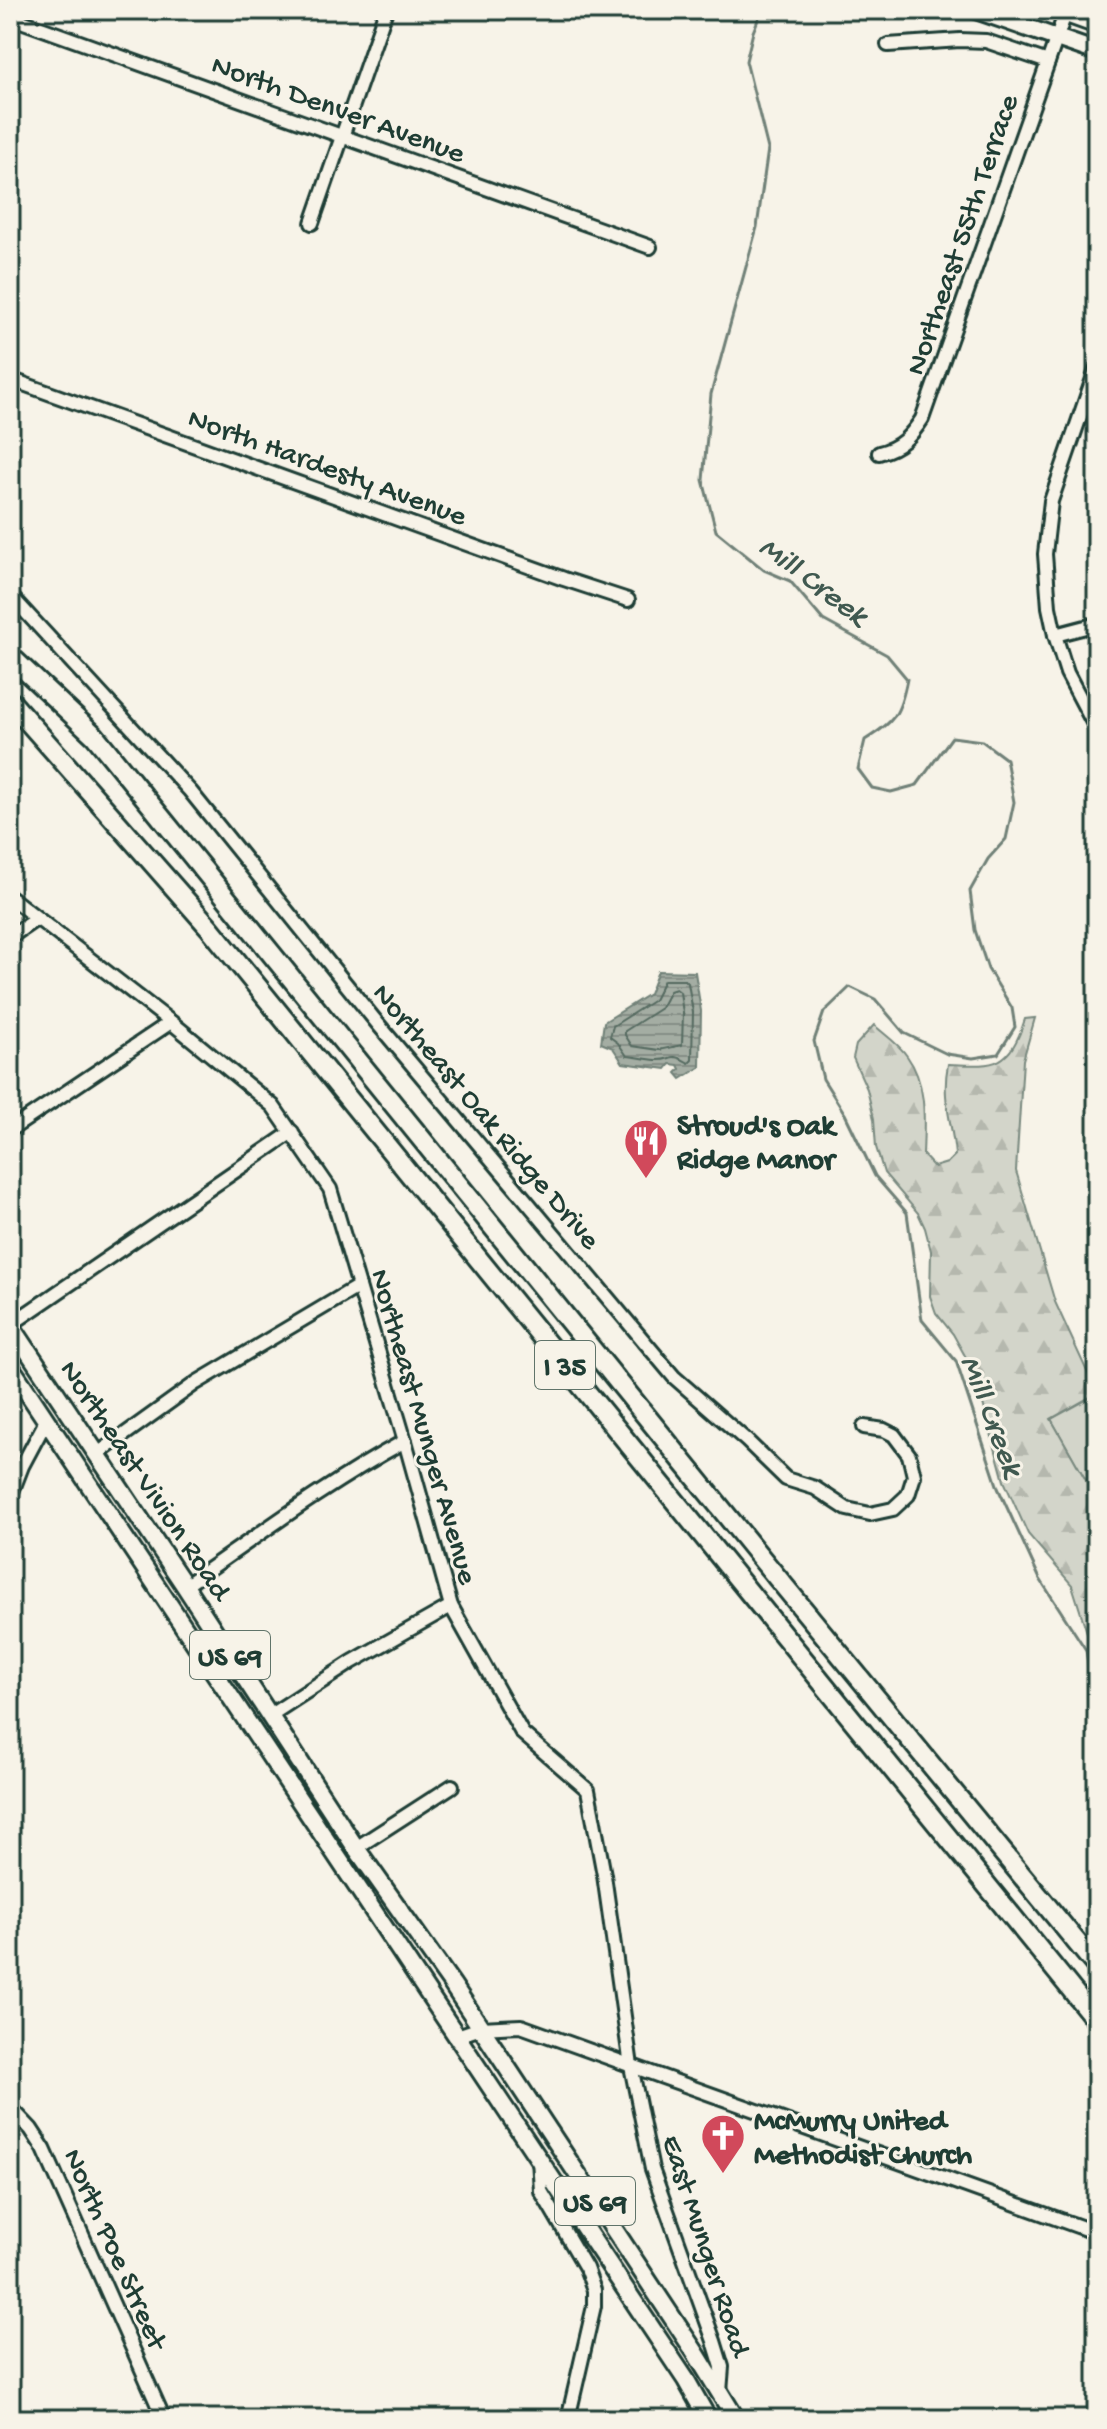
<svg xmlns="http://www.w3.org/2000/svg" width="1107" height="2429" font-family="'Gochi Hand',sans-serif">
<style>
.green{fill:#d3d5ca;stroke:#79897f;stroke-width:2}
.forest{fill:url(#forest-firs);stroke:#79897f;stroke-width:2}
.water{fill:url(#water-rules);stroke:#6f8077;stroke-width:2}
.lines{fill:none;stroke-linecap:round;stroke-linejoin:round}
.shore{stroke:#546a60;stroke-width:2}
.stream{stroke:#6f8077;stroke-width:3}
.minor-casing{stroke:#1f3d34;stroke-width:18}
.major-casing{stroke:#1f3d34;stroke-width:22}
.highway-casing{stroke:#1f3d34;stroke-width:24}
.minor{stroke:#f7f3e8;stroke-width:12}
.major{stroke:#f7f3e8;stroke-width:16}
.highway{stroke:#f7f3e8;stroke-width:18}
.labels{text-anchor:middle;stroke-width:6;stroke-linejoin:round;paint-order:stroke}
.shield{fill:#f7f3e8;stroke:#60746a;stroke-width:2}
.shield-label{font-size:28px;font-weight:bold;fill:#1f3d34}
.street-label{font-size:30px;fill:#1f3d34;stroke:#f7f3e8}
.poi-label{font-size:30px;font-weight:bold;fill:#1f3d34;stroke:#f7f3e8;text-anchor:start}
.water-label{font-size:32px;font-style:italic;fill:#405950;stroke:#f7f3e8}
</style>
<defs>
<pattern id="forest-firs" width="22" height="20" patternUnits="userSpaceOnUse" patternTransform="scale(2)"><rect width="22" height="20" fill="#d3d5ca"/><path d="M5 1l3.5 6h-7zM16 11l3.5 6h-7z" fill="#b5b8ae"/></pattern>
<pattern id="water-rules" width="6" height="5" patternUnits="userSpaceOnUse" patternTransform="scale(2)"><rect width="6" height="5" fill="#a4ada3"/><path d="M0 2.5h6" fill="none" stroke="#858e86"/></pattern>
</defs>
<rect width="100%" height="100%" fill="#f7f3e8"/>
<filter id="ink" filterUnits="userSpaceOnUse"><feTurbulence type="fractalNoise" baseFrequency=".0125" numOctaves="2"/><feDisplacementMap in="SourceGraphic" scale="16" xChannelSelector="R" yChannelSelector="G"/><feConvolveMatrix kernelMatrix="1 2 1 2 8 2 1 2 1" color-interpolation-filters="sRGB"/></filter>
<g filter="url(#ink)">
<!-- green -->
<polygon class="green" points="1097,1394 1097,1494 1088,1484 1051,1419"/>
<!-- forest -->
<path class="forest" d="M 1035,1018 L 1023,1060 L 1016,1171 L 1055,1302 L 1097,1393 L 1051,1419 L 1088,1484 L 1097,1494 L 1097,1675 L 1095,1658 L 1072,1585 L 1028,1534 L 1004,1481 L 975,1374 L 953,1334 L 936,1313 L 930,1296 L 931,1251 L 925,1228 L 918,1213 L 884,1173 L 876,1147 L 874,1119 L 867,1089 L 853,1058 L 856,1045 L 874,1025 C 884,1034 899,1044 907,1056 C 928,1085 924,1122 923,1155 L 934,1167 L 947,1163 L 955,1155 C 952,1119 941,1101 948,1064 C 994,1066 1009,1069 1025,1019 Z"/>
<!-- water -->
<polygon class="water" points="658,971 695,972 701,1011 700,1067 681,1079 676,1073 680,1069 678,1065 670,1064 666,1069 623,1063 613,1048 601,1043 604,1022 649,994"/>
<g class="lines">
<!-- shore -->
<g class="shore">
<path d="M 664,980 L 685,980 L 688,983 L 693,1012 L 692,1060 L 689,1063 C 669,1051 673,1061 656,1060 C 646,1059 637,1057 627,1056 L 618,1043 L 610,1037 L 613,1026 L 654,1000 Z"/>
<polygon points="676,989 680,992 683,1013 682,1045 659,1050 632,1046 625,1035 625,1031 661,1008 670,991"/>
</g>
<!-- stream -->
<path class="stream" d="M 762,10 L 753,32 L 746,61 L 768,149 L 757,227 L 711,394 L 703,480 L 716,531 L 764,570 L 790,581 L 823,620 L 887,655 L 907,679 C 900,715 895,721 865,740 L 858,769 L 872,788 L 891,792 L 917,785 L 952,737 L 982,741 L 1006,759 L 1014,802 L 1006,839 L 988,859 L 970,891 L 975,930 L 988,969 L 1012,1008 L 1015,1027 L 998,1054 L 973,1058 L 947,1054 L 904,1033 L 875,999 L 850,987 L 824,1012 L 814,1041 L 823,1079 L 845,1114 L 875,1176 L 907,1213 L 922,1320 L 956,1361 L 998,1488 L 1040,1579 L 1086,1650 L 1097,1726"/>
<!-- minor casing -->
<g class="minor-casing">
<g id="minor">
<polyline points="10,17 650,247"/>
<polyline points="888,45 960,40 986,41 1048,62"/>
<polyline points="312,223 386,10"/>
<polyline points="1097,367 1051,501 1045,554 1049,607 1055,635 1067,673 1097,730"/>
<polyline points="10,379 564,579 628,600"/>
<path d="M 879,453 C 900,448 911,436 922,419 L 1065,14"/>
<polyline points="10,595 190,791 378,1024 674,1377 747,1441 786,1479 815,1488 847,1509 870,1514 893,1509 908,1495 914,1476 909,1455 894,1435 884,1430 864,1427"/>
<polyline points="1055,635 1097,624"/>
<polyline points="10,897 171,1022 273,1106 330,1189 405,1441 451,1606 522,1733 588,1790 604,1875 631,2066 652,2169 714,2341 722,2367 720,2392"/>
<polyline points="10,937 36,919"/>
<polyline points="10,1130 171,1022"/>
<polyline points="10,1325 292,1132"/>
<polyline points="96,1455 196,1383 359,1286"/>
<polyline points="10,1497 22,1466 46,1421"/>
<path d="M 185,1586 C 257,1536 328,1483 405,1441"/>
<polyline points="269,1716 352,1662 451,1606"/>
<polyline points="356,1848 452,1786"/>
<polyline points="457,2036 481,2028 521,2026 1097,2233"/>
<polyline points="10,2107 31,2129 44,2149 164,2419"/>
<polyline points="539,2159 541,2191 586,2268 594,2290 594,2306 568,2419"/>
</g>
</g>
<!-- major casing -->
<g class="major-casing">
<g id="major">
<polyline points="976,10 1097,52"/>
<polyline points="1055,10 1097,25"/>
<polyline points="10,1324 185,1586 356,1848 452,1984 695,2352 736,2419"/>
<polyline points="10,1366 686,2380 708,2419"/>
</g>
</g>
<!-- highway casing -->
<g class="highway-casing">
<g id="highway">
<polyline points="10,656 95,736 766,1564 1097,1967"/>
<polyline points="10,701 209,927 1097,2021"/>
</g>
</g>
<!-- minor -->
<use href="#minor" class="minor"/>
<!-- major -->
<use href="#major" class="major"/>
<!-- highway -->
<use href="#highway" class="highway"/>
</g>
</g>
<!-- icons -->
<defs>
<g id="restaurant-pin" transform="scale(2.3)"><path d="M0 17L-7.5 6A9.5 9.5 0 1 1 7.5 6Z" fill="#d1495b" stroke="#f7f3e8"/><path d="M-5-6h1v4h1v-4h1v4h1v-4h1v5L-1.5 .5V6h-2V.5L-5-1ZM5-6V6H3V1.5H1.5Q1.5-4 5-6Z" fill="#fff"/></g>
<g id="church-pin" transform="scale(2.3)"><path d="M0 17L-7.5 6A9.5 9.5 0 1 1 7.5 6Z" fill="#d1495b" stroke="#f7f3e8"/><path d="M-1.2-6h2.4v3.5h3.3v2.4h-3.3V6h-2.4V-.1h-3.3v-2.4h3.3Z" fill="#fff"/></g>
</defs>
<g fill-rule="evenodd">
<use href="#restaurant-pin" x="646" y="1141"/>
<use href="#church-pin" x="723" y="2136"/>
</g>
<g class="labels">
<!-- shield labels -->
<g class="shield">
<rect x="535" y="1341" width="60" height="48" rx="6"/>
<rect x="190" y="1631" width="80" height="48" rx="6"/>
<rect x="555" y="2177" width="80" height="48" rx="6"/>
</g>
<g class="shield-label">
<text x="565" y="1375">I 35</text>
<text x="230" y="1665">US 69</text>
<text x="595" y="2211">US 69</text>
</g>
<!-- street labels -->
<g class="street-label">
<text transform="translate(339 107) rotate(20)" y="10">North Denver Avenue</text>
<text transform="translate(960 234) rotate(-71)" y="10">Northeast 55th Terrace</text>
<text transform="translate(328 465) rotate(20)" y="10">North Hardesty Avenue</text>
<text transform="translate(488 1115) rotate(50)" y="10">Northeast Oak Ridge Drive</text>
<text transform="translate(426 1426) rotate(74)" y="10">Northeast Munger Avenue</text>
<text transform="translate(147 1479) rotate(56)" y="10">Northeast Vivion Road</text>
<text transform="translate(708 2245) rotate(72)" y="10">East Munger Road</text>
<text transform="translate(117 2248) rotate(66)" y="10">North Poe Street</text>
</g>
<!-- poi labels -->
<g class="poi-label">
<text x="677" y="1134">Stroud's Oak<tspan x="677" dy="34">Ridge Manor</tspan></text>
<text x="754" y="2129">McMurry United<tspan x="754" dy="34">Methodist Church</tspan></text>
</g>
<!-- water labels -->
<g class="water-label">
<text transform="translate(815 579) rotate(37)" y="11">Mill Creek</text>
<text transform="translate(994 1415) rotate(69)" y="11">Mill Creek</text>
</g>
</g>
<!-- margin -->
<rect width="1107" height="2429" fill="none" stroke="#f7f3e8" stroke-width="40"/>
<rect x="20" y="20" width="1067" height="2389" fill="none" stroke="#1f3d34" stroke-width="3" filter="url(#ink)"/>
</svg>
